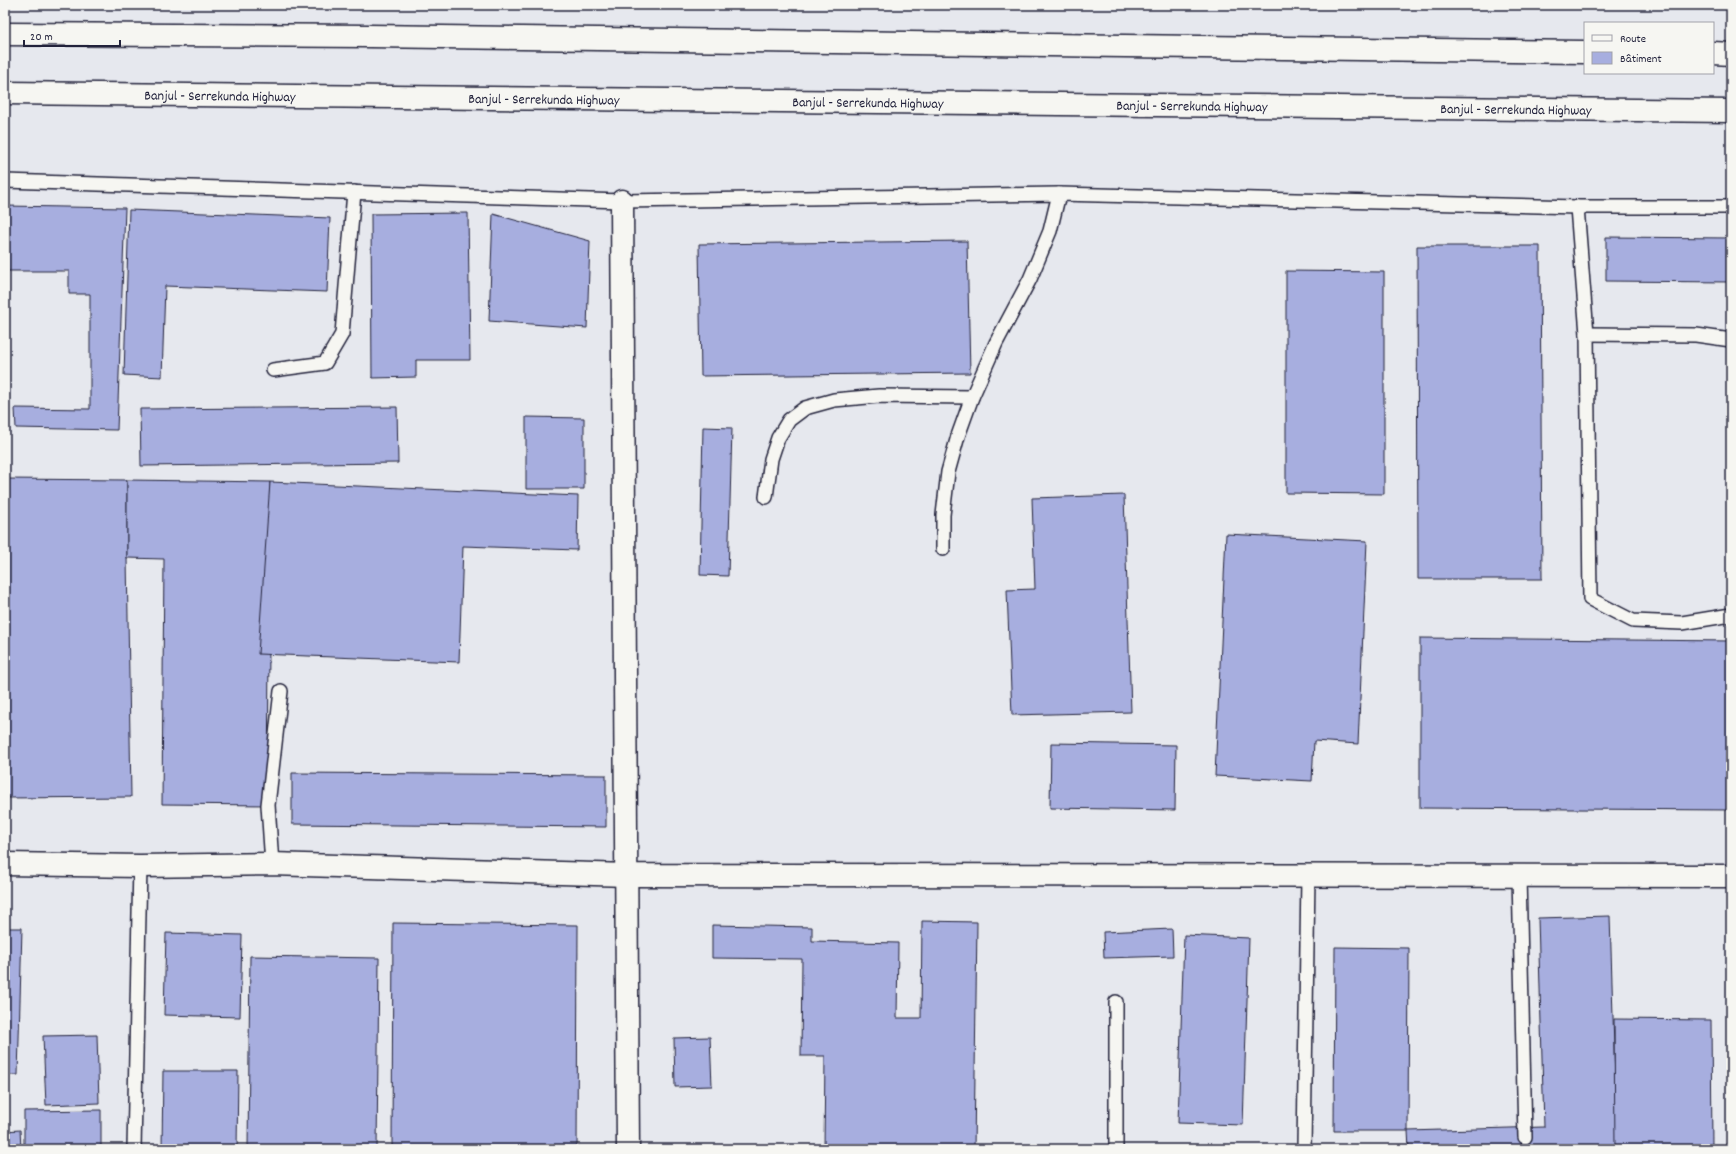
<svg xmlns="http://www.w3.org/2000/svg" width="1736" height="1154" font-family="Dekko,sans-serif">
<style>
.building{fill:#a7aedf;stroke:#22223b}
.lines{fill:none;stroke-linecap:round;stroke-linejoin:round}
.lane-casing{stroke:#22223b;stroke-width:16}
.street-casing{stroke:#22223b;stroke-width:25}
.highway-casing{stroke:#22223b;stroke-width:25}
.lane{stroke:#f6f6f2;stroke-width:13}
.street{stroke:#f6f6f2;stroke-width:22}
.highway{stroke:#f6f6f2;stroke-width:22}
.labels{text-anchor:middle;stroke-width:3;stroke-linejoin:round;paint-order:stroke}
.street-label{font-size:14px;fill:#22223b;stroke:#f6f6f2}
</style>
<rect width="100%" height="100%" fill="#e6e8ee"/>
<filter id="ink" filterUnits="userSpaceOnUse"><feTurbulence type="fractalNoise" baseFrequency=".025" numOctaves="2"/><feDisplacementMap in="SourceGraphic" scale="8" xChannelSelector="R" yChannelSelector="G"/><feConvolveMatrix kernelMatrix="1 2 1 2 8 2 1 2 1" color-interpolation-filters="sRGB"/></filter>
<g filter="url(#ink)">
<!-- building -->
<g class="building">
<polygon points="6,206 125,208 117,430 16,428 15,408 90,409 90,294 69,294 69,271 6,271"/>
<polygon points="129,210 330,218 327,292 165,286 162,377 124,375"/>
<polygon points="468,213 470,360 416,360 416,377 372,378 371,214"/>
<polygon points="493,214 590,241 587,328 489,321"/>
<polygon points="1606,237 1731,238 1731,282 1606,281"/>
<polygon points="967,241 970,373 701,376 699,244"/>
<polygon points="1417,246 1540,246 1542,579 1418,579"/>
<polygon points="1286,271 1384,272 1384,494 1286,493"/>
<polygon points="397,407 398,463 141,466 140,409"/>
<polygon points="526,417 584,418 584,489 526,489"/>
<polygon points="703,427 732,428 728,576 700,575"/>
<polygon points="5,479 127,480 127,558 131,797 5,798"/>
<polygon points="127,480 270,482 268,805 162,804 164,559 127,558"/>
<polygon points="270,482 578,496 577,550 463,546 459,662 258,654"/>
<polygon points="1124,495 1131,712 1012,715 1007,590 1035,589 1032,498"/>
<polygon points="1226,534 1367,541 1358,744 1314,741 1312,781 1215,776"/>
<polygon points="1420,638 1731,641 1731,810 1420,808"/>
<polygon points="1051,743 1176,745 1175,810 1050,808"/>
<polygon points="292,773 606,775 606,827 292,824"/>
<polygon points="1610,916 1617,1149 1409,1149 1408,1131 1544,1127 1538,918"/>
<polygon points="922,921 977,922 974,1149 824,1149 825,1056 801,1056 802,959 712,958 712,925 812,927 812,941 898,943 897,1018 921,1018"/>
<polygon points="393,923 578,925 577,1149 392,1149"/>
<polygon points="5,928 22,928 18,1075 5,1075"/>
<polygon points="1172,929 1173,956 1104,958 1103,932"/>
<polygon points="166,933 242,935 240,1017 164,1015"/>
<polygon points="1184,935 1249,938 1243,1125 1178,1123"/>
<polygon points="1335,947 1409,948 1408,1131 1334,1131"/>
<polygon points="250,956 379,958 377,1149 248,1149"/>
<polygon points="1614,1019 1711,1020 1712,1149 1615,1149"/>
<polygon points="97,1035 99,1103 46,1105 43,1036"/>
<polygon points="710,1037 712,1086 675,1087 674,1038"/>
<polygon points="163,1071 238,1071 237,1149 162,1149"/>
<polygon points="101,1110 101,1149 24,1149 24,1111"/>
<polygon points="20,1130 21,1149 5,1149 5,1131"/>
</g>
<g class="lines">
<!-- lane casing -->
<g class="lane-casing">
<g id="lane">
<polyline points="5,181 622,201 1059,194 1577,207 1731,207"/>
<polyline points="1577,207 1587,334 1590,599 1633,621 1682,623 1731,615"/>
<polyline points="1587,334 1696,335 1731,340"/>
<polyline points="273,370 325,363 342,334 354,192"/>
<polyline points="766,497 771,459 778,438 789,420 805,408 834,400 879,396 972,397"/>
<polyline points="943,549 943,515 948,472 958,436 972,397 996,343 1030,279 1050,231 1059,194"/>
<polyline points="272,864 268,805 281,691"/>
<polyline points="1519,876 1525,1137"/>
<polyline points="1116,1002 1116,1149"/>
<polyline points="134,1149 140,866"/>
<polyline points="1304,1149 1308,876"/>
</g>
</g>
<!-- street casing -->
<g class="street-casing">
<g id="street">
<polyline points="622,201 628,1149"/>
<polyline points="5,864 140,866 272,864 627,875 1731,876"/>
</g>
</g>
<!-- highway casing -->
<g class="highway-casing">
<g id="highway">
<polyline points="5,34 370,36 1585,52"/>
<polyline points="1713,53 1731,54"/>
<path id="s1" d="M 5,93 L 1731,111"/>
</g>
</g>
<!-- lane -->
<use href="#lane" class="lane"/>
<!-- street -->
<use href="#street" class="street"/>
<!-- highway -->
<use href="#highway" class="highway"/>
</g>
</g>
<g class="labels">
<!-- street labels -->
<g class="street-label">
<text dy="5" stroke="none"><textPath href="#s1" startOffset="215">Banjul - Serrekunda Highway</textPath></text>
<text dy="5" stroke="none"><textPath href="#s1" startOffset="539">Banjul - Serrekunda Highway</textPath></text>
<text dy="5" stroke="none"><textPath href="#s1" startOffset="863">Banjul - Serrekunda Highway</textPath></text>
<text dy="5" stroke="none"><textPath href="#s1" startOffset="1187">Banjul - Serrekunda Highway</textPath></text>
<text dy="5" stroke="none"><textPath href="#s1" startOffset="1511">Banjul - Serrekunda Highway</textPath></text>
</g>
</g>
<!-- margin -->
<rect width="1736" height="1154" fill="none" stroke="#f6f6f2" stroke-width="20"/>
<rect x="10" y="10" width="1716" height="1134" fill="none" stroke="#22223b" stroke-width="1.5" filter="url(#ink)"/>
<!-- legend -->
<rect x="1584" y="22" width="130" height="52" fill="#f6f6f2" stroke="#a1a1a9"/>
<rect x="1592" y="35" width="20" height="6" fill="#f6f6f2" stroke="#a1a1a9"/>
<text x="1620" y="42" font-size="12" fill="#22223b">Route</text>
<rect x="1592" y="52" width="20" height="12" fill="#a7aedf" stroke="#a1a1a9"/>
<text x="1620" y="62" font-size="12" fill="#22223b">Bâtiment</text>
<!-- scale -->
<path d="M24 40v6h96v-6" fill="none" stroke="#22223b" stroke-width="2"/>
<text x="30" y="40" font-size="12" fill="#22223b" stroke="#f6f6f2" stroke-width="3" paint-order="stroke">20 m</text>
</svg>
